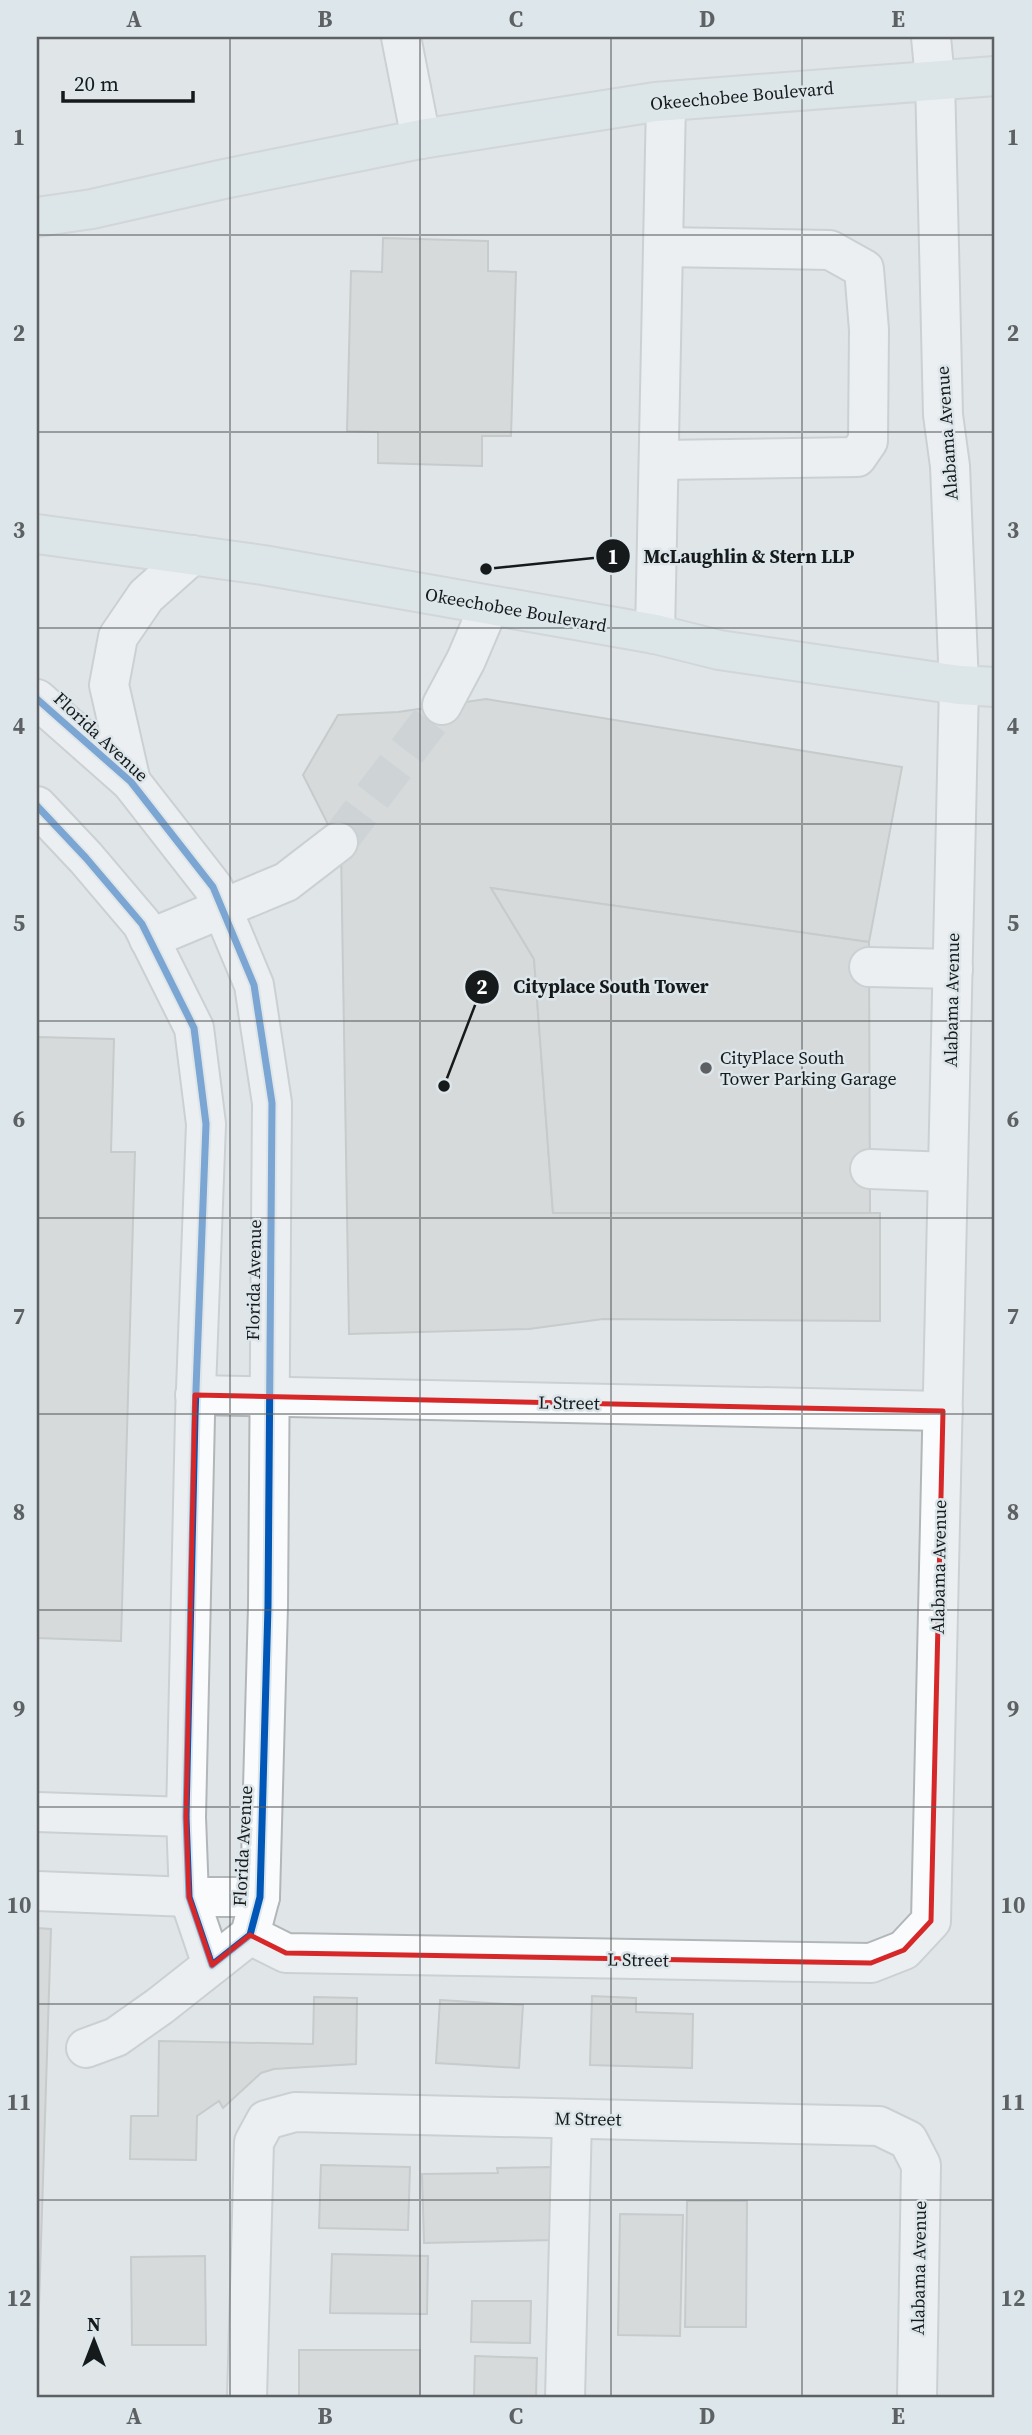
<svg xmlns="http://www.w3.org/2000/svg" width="1032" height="2435" font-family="'Source Serif 4',serif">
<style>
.building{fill:#cbcccc;stroke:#aaaaab;stroke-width:2}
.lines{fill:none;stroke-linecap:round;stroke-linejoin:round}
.minor-tunnel{stroke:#b8bcbf;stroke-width:38;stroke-dasharray:38 19;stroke-linecap:butt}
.minor-casing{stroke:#b2b6b8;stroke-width:42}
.major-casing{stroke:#c1c3c5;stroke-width:42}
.minor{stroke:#fafbfc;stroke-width:38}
.major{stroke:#d8e4e8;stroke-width:38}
.cycleway-casing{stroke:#dde6eb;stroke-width:11}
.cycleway{stroke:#0057b8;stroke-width:7}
.marked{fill:none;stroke:#d62828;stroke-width:5;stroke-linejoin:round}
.grid{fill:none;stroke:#5d6163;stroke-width:2;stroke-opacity:0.55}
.poi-dot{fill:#5d6163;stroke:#dde6eb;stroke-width:2.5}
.labels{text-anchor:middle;stroke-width:5;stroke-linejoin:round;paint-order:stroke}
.street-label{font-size:18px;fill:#161a1b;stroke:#dde6eb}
.poi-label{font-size:18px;fill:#161a1b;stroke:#dde6eb;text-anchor:start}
.leader{fill:none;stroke:#161a1b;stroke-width:2.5}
.callout-dot{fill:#161a1b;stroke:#dde6eb;stroke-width:2.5}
.mark-label{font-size:21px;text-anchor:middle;font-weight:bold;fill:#fff}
.callout-label{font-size:19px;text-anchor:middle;font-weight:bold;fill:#161a1b;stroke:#dde6eb;stroke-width:5;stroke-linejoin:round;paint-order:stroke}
.neatline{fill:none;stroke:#5d6163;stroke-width:2.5}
.grid-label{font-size:23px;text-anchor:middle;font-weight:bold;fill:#5d6163}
</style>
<rect width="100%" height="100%" fill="#e0e5e8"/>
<!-- building -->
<g class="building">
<polygon points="383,238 488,241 488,271 516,272 511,436 482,436 482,466 378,463 378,432 347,431 351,271 382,272"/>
<polygon points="486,699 902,767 869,942 491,888 534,959 553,1213 880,1213 880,1321 603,1319 529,1329 349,1334 341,850 303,775 338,715 398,712"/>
<polygon points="491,888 869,942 870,1213 553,1213 534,959"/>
<polygon points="37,1037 114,1039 111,1152 135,1152 121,1641 37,1638"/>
<polygon points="37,1928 51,1929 37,2368"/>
<polygon points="592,1996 636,1998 636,2012 693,2014 692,2068 590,2065"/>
<polygon points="314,1997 357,1998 356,2064 274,2069 261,2073 223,2108 219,2101 197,2116 196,2160 130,2159 131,2116 158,2116 159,2041 313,2044"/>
<polygon points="440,2000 523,2005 519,2068 436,2063"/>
<polygon points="321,2165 410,2167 408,2230 319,2228"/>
<polygon points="553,2167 555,2240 424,2243 422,2174 498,2173 497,2168"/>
<polygon points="687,2201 747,2201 746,2327 685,2327"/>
<polygon points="620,2214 683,2215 680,2336 618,2335"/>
<polygon points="332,2254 428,2256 427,2314 330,2313"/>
<polygon points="205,2256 206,2345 132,2345 131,2257"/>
<polygon points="472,2301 531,2301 530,2343 471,2342"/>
<rect x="299" y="2350" width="121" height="48"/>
<polygon points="475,2356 537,2358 536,2398 474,2398"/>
</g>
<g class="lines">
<!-- minor-tunnel -->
<polyline class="minor-tunnel" points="338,842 442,705"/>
<!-- minor casing -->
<g class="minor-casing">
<g id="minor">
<polyline points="401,37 421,139"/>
<polyline points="659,460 857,457 868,441 869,330 864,269 830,250 663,247"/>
<polyline points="655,634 666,102"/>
<polyline points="37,699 131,782 213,887 254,985 272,1103 268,1606 260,1897 250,1935 160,2006 116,2037 86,2048"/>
<polyline points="442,705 466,660 489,606"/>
<polyline points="131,782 109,685 118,637 146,596 192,555"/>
<polyline points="37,806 86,858 142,924 194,1028 206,1124 195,1416 186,1817 189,1897 212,1965"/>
<polyline points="149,939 286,882 338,842"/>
<polyline points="869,967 953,969"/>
<polyline points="870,1169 948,1172"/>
<polyline points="195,1395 943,1411"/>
<polyline points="37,1812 186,1817"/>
<polyline points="37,1891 189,1897 260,1897"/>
<polyline points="250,1935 286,1953 871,1963 904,1950 931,1921 959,685 950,466 943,415 935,79 931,37"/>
<polyline points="247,2398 254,2142 266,2120 295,2112 879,2126 908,2140 921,2165 917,2398"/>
<polyline points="565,2398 572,2119"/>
</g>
</g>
<!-- major casing -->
<g class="major-casing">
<g id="major">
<polyline points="37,217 92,209 224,179 421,139 655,102 995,76"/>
<polyline points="37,534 263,565 655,634 719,650 959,685 995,687"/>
</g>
</g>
<!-- minor -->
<use href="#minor" class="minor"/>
<!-- major -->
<use href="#major" class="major"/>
<!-- cycleway casing -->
<g class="cycleway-casing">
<polyline id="cycleway" points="37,699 131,782 213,887 254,985 272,1103 268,1606 260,1897 250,1935 212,1965 189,1897 186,1817 195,1416 206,1124 194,1028 142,924 86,858 37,806"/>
</g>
<!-- cycleway -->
<use href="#cycleway" class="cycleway"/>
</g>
<!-- marked area -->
<path d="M0 0H1032V2435H0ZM 195,1395 L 943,1411 L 931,1921 L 904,1950 L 871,1963 L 286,1953 L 250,1935 L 212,1965 L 189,1897 L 186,1817 Z" fill="#e0e5e8" fill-opacity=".55" fill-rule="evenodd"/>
<path class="marked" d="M 195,1395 L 943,1411 L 931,1921 L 904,1950 L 871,1963 L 286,1953 L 250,1935 L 212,1965 L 189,1897 L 186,1817 Z"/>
<!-- grid -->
<path class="grid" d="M 230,37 L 230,2398M 420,37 L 420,2398M 611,37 L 611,2398M 802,37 L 802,2398M 37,235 L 995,235M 37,432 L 995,432M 37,628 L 995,628M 37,824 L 995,824M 37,1021 L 995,1021M 37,1218 L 995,1218M 37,1414 L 995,1414M 37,1610 L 995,1610M 37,1807 L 995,1807M 37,2004 L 995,2004M 37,2200 L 995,2200"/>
<!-- markers -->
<circle class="poi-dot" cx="706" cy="1068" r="7"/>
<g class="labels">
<!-- street labels -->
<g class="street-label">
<text transform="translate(742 96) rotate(-5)" y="6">Okeechobee Boulevard</text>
<text transform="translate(947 433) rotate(-94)" y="6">Alabama Avenue</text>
<text transform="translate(516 610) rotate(10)" y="6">Okeechobee Boulevard</text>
<text transform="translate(101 737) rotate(43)" y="6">Florida Avenue</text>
<text transform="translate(952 1000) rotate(-89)" y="6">Alabama Avenue</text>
<text transform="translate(254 1280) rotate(-89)" y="6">Florida Avenue</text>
<text transform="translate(569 1403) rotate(1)" y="6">L Street</text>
<text transform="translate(939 1567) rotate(-89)" y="6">Alabama Avenue</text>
<text transform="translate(243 1846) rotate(-87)" y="6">Florida Avenue</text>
<text transform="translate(638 1960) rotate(1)" y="6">L Street</text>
<text transform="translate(588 2119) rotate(1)" y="6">M Street</text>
<text transform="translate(919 2268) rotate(-89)" y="6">Alabama Avenue</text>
</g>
<!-- poi labels -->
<g class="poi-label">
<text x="720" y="1064">CityPlace South<tspan x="720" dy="21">Tower Parking Garage</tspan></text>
</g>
</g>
<!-- callouts -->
<path class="leader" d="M486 569L613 556M444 1086L482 987"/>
<g class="callout-dot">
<circle cx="486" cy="569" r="7"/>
<circle cx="444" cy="1086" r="7"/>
<circle cx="613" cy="556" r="18"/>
<circle cx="482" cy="987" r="18"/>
</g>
<g class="mark-label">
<text x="613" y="564">1</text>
<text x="482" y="994">2</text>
</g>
<g class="callout-label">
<text x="749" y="563">McLaughlin &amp; Stern LLP</text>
<text x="611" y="993">Cityplace South Tower</text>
</g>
<!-- border -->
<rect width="1032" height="2435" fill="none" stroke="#dde6eb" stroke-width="77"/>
<!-- north arrow -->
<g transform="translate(94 2341)" stroke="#dde6eb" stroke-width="5" paint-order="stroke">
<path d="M0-5L12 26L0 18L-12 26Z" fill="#161a1b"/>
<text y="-10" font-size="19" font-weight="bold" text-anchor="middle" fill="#161a1b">N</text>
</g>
<!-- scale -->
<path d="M63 91v10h130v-10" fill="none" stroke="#161a1b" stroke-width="3.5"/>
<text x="74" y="91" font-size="21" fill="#161a1b" stroke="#dde6eb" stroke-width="5" paint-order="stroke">20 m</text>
<rect x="38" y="38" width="955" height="2358" class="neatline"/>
<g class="grid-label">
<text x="134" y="27">A</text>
<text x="325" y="27">B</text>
<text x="516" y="27">C</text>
<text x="707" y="27">D</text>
<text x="898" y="27">E</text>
<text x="19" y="145">1</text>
<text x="1013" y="145">1</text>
<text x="19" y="341">2</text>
<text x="1013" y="341">2</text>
<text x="19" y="538">3</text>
<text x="1013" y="538">3</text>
<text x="19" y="734">4</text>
<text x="1013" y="734">4</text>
<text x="19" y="931">5</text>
<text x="1013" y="931">5</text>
<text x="19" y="1127">6</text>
<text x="1013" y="1127">6</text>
<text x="19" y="1324">7</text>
<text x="1013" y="1324">7</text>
<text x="19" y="1520">8</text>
<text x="1013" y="1520">8</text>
<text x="19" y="1717">9</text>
<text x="1013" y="1717">9</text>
<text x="19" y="1913">10</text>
<text x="1013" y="1913">10</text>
<text x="19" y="2110">11</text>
<text x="1013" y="2110">11</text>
<text x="19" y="2306">12</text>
<text x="1013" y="2306">12</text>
<text x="134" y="2424">A</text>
<text x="325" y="2424">B</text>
<text x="516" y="2424">C</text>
<text x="707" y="2424">D</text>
<text x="898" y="2424">E</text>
</g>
</svg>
